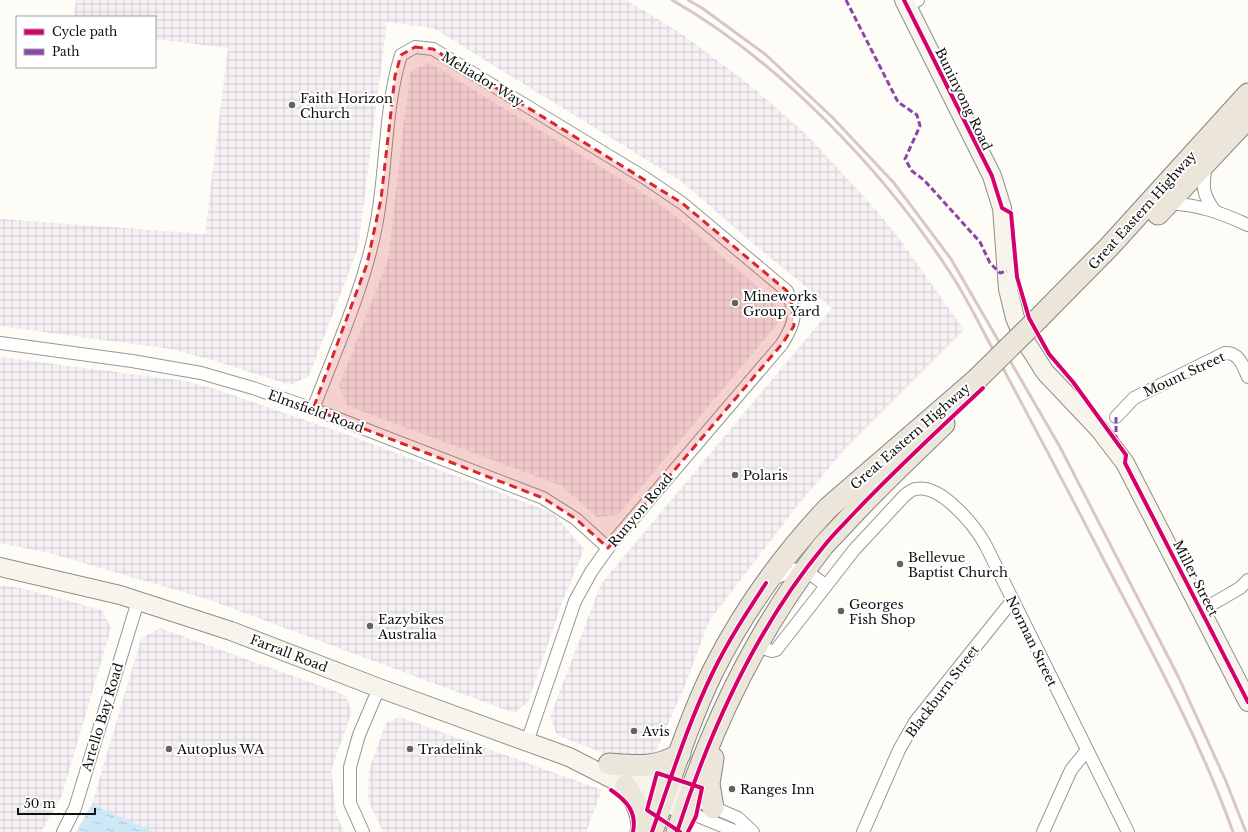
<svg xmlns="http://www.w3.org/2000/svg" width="1248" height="832" font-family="'Libre Baskerville',serif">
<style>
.industrial{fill:url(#industrial-grid)}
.water{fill:url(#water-ripples)}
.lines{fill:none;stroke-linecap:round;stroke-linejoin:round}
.minor-casing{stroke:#979795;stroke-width:14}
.secondary-casing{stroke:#8e8d8b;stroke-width:20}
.trunk-casing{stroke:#858482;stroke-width:23}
.minor{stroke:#fffffe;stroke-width:12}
.secondary{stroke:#f6f4eb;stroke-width:18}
.trunk{stroke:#ece5da;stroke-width:21}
.rail{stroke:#d9c6c7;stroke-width:3}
.trunk-bridge-casing{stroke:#858482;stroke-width:23;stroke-linecap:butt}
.trunk-bridge{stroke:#ece5da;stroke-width:21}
.quiet{stroke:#8e44ad;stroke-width:3;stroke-dasharray:6 3;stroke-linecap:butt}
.cycleway-casing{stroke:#fff;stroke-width:6}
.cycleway{stroke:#d6006c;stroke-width:4}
.marked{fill:#d62828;fill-opacity:0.2;stroke:#d62828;stroke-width:3;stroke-dasharray:8 5;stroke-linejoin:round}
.poi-dot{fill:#646362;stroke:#fff;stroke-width:1.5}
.labels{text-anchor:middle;stroke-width:4;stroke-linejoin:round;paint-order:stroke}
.street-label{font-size:13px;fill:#111;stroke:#fff}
.poi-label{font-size:13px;fill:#111;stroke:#fff;text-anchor:start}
</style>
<defs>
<pattern id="industrial-grid" width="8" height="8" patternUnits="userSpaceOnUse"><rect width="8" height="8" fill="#f5f0f3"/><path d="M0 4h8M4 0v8" fill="none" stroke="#d1cdcf"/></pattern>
<pattern id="water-ripples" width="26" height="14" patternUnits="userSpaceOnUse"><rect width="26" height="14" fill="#cde8f7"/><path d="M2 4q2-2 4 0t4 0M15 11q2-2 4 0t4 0" fill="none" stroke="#afc6d3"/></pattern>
</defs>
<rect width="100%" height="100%" fill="#fdfcf7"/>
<!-- industrial -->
<g class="industrial">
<polygon points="76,0 626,0 682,34 750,85 808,136 876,210 901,241 964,330 844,450 797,506 709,621 684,688 654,755 621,760 557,735 550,717 601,584 832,308 756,246 681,181 433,28 387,22 358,248 309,376 290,385 219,362 171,349 0,326 0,219 205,234 228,48 155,39 155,17 74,17"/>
<polygon points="429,63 637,189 677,217 775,302 778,323 618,515 597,517 562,486 348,406 339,386 388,260 410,72"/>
<polygon points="0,357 185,381 215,389 351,436 553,513 584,549 563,600 528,702 514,713 204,598 49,553 0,543"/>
<polygon points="0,585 25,589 102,610 111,628 62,795 41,832 0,832"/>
<polygon points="160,628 345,695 352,711 331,770 336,813 344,832 154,832 92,804 141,639"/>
<polygon points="400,717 602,790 586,832 469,832 462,830 461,832 383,832 368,800 369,770 386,723"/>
</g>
<!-- water -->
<polygon class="water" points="92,804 154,832 76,832"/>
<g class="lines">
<!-- minor casing -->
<g class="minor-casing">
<g id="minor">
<polyline points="907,6 918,0"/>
<path d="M 1206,164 C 1203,185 1201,192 1214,210"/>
<path d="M 1168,203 C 1200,205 1219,212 1248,225"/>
<polyline points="0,343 132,361 201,373 253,388 313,409 543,498 576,519 608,548"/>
<path d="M 313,409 C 336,349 364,288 376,226 C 387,170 384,110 401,55 L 415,47 L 433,49 L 645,178 L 682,203 L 787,291 C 797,316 796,321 782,344 L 608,548 L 591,572 L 575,601 L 527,742"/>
<path d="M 1116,417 L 1134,398 L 1225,353 C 1239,352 1243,366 1248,377"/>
<path d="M 772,580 C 802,565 799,565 825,585"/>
<polyline points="1202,610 1240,588 1248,580"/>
<path d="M 755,646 L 772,651 L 776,650 L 854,550 L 905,495 C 908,493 912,489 916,489 C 941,484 974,525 985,544 L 1128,832"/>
<polyline points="689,797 738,818 753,832"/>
<polyline points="683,810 735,831 750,831"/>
<polyline points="63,832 75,808 138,601"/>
<polyline points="363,832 350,803 350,767 359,735 379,688"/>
<polyline points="863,832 899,750 915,722 1012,601"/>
<polyline points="1043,832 1071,770 1087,750"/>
</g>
</g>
<!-- secondary casing -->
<g class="secondary-casing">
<g id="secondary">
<polyline points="904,0 992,176 1002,208 1008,289 1015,318 1024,339 1045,372 1099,429 1125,463 1248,702"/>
<polyline points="0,567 120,595 231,631 379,688 569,757 626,786 683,810"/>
<polyline points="615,766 689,797"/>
</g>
</g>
<!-- trunk casing -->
<g class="trunk-casing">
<g id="trunk">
<polyline points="1158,214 1248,118"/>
<polyline points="1039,318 1109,247 1248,94"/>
<polyline points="713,758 709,784 713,808"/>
<path d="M 609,764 C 636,766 655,769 680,754"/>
<path d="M 626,786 C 634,799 645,816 641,832"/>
<path d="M 652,832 C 671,778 688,722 713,671 C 743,611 782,557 828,508 L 976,380"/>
<path d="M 677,832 C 710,729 756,631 823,546 C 833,535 844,524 854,513 C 883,482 914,453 944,424"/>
</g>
</g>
<!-- minor -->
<use href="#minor" class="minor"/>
<!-- secondary -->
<use href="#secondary" class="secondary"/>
<!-- trunk -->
<use href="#trunk" class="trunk"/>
<!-- rail -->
<g class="rail">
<path d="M 672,0 C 779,61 884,171 951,274 C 968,300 981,328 996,355 C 1029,417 1062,479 1094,541 C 1143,636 1197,731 1233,832"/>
<polyline points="688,0 702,8 765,54 832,117 894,183 951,259 1060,447 1178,676 1225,779 1246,832"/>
</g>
<!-- trunk-bridge casing -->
<g class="trunk-bridge-casing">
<polyline id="trunk-bridge" points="976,380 1039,318"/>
</g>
<!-- trunk-bridge -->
<use href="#trunk-bridge" class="trunk-bridge"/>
<!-- quiet -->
<g class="quiet">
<polyline points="846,0 898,102 917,115 920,126 905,159 912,171 924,180 980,242 990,263 1000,273 1007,271"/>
<polyline points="1116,441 1116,417"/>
</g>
<!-- cycleway casing -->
<g class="cycleway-casing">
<g id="cycleway">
<polyline points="904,0 992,176 1002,208 1011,213 1017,277 1029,318 1049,354 1073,382 1126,455 1125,463 1248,702"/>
<path d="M 611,790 C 627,801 637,812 633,832"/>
<path d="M 652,832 C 671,778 688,723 713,672 C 728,641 747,612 766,583"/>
<path d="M 677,832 C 710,730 755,629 824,546 C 834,533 846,522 857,510 C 897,468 940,428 983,388"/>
<polyline points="680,832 647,810 657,773 702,788 696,816 688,832"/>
</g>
</g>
<!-- cycleway -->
<use href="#cycleway" class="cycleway"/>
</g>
<!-- marked area -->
<path class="marked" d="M 415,47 L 433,49 L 682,203 L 787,291 L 792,305 L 794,326 L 782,344 L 608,548 L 576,519 L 543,498 L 313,409 L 367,264 L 381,199 L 395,76 L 401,55 Z"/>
<!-- markers -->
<g class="poi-dot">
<circle cx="292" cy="105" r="4"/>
<circle cx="735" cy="303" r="4"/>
<circle cx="735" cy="475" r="4"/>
<circle cx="900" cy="564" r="4"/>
<circle cx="841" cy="611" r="4"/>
<circle cx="370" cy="626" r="4"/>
<circle cx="634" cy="731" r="4"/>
<circle cx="169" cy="749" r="4"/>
<circle cx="410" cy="749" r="4"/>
<circle cx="732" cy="789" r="4"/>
</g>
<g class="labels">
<!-- street labels -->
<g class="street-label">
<text transform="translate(483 79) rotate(31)" y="5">Meliador Way</text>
<text transform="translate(964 99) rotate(64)" y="5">Buninyong Road</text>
<text transform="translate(1142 210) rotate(-48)" y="5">Great Eastern Highway</text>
<text transform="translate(1184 374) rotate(-25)" y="5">Mount Street</text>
<text transform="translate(316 411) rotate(20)" y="5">Elmsfield Road</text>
<text transform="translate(910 436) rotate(-41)" y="5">Great Eastern Highway</text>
<text transform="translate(640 510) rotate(-50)" y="5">Runyon Road</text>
<text transform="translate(1196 578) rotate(63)" y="5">Miller Street</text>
<text transform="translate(1032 641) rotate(64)" y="5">Norman Street</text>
<text transform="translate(289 653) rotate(21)" y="5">Farrall Road</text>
<text transform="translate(942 691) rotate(-53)" y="5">Blackburn Street</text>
<text transform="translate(102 717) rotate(-73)" y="5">Artello Bay Road</text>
</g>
<!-- poi labels -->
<g class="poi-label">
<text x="300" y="103">Faith Horizon<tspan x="300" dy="15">Church</tspan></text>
<text x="743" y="301">Mineworks<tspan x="743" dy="15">Group Yard</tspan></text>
<text x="743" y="480">Polaris</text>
<text x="908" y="562">Bellevue<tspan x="908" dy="15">Baptist Church</tspan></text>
<text x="849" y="609">Georges<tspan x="849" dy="15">Fish Shop</tspan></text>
<text x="378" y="624">Eazybikes<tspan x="378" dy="15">Australia</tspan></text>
<text x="642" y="736">Avis</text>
<text x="177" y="754">Autoplus WA</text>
<text x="418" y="754">Tradelink</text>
<text x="740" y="794">Ranges Inn</text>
</g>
</g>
<!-- legend -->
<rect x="16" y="16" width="140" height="52" fill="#ffffff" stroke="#a0a0a0"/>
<rect x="24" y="29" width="20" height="6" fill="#d6006c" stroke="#a0a0a0"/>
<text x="52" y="36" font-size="12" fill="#111111">Cycle path</text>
<rect x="24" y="49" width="20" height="6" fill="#8e44ad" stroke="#a0a0a0"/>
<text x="52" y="56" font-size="12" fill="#111111">Path</text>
<!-- scale -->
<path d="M18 808v6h77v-6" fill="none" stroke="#111111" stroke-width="2"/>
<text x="24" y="808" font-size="12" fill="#111111" stroke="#ffffff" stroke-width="3" paint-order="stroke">50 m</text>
</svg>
